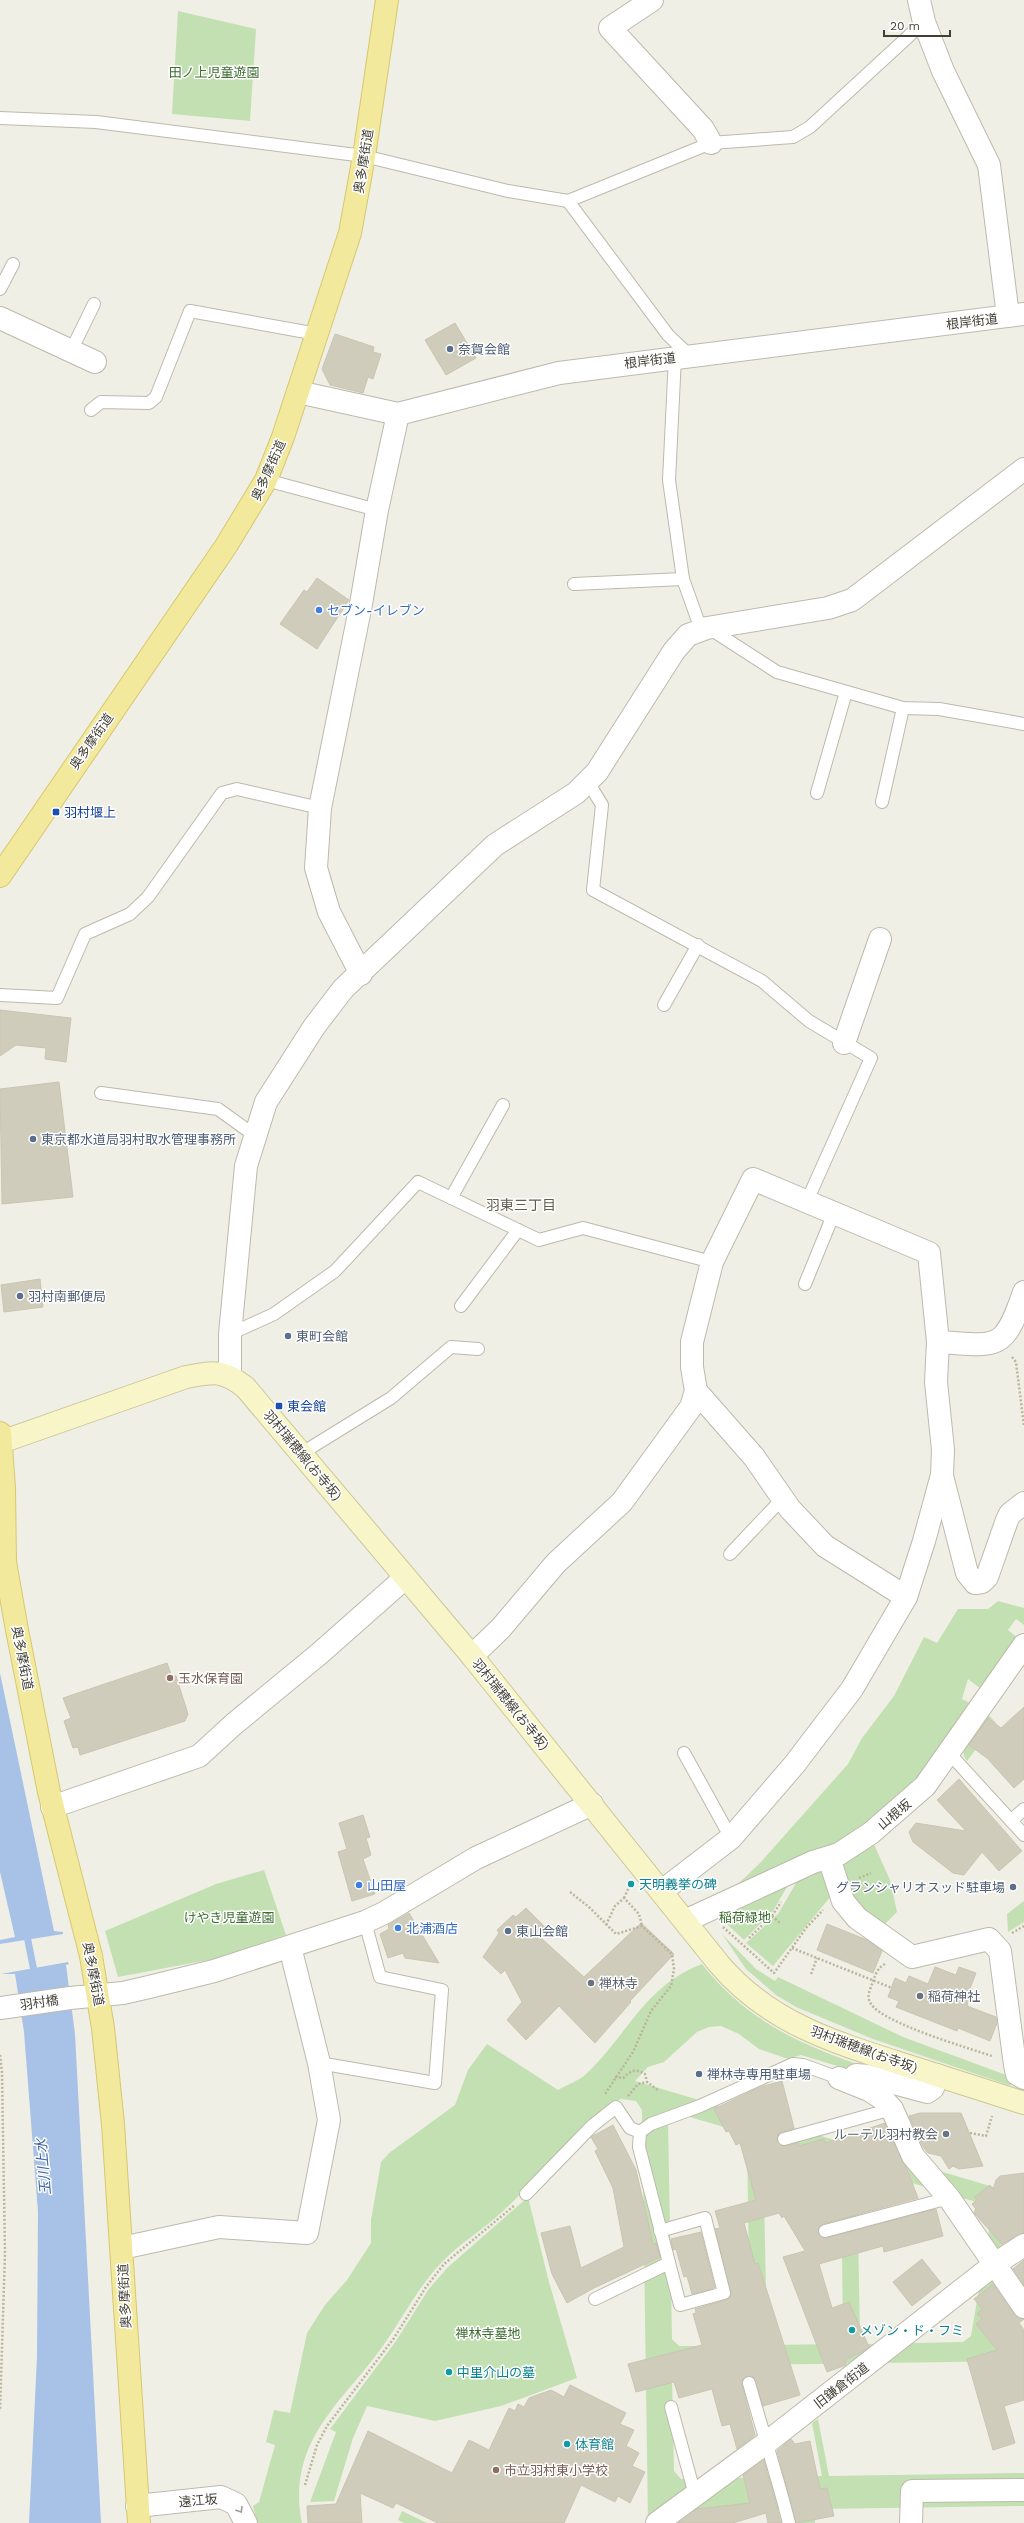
<svg xmlns="http://www.w3.org/2000/svg" width="1024" height="2523" font-family="'Work Sans','Noto Sans JP',sans-serif">
<style>
.green{fill:#c3e0b2;fill-rule:evenodd}
.water{fill:#a8c2e7}
.lines{fill:none;stroke-linecap:round;stroke-linejoin:round}
.stream{stroke:#a8c2e7;stroke-width:7}
.building{fill:#d0ccbc;stroke:#cac5b0}
.service-casing{stroke:#bdbaac;stroke-width:14}
.minor-casing{stroke:#bdbaac;stroke-width:24}
.secondary-casing{stroke:#cbc799;stroke-width:24}
.primary-casing{stroke:#d5c86f;stroke-width:24}
.path{stroke:#bab59c;stroke-width:2.5;stroke-dasharray:2 2;stroke-linecap:butt}
.service{stroke:#fff;stroke-width:12}
.minor{stroke:#fff;stroke-width:22}
.secondary{stroke:#f8f5c8;stroke-width:22}
.primary{stroke:#f2e99c;stroke-width:22}
.oneway{stroke:#a09f9a}
.service-dot{fill:#5c6f8a;stroke:#fff;stroke-width:1.5}
.shop-dot{fill:#3f7fe0;stroke:#fff;stroke-width:1.5}
.transit-dot{fill:#1a4fb4;stroke:#fff;stroke-width:1.5}
.education-dot{fill:#8d6e63;stroke:#fff;stroke-width:1.5}
.culture-dot{fill:#0f9aa8;stroke:#fff;stroke-width:1.5}
.worship-dot{fill:#6b7280;stroke:#fff;stroke-width:1.5}
.labels{text-anchor:middle;stroke-width:3;stroke-linejoin:round;paint-order:stroke}
.park-label{font-size:13px;fill:#3c6c30;stroke:#fff}
.street-label{font-size:13px;fill:#423f35;stroke:#fff}
.service-label{font-size:13px;fill:#4e5e75;stroke:#fff;text-anchor:start}
.shop-label{font-size:13px;fill:#366cbe;stroke:#fff;text-anchor:start}
.transit-label{font-size:13px;fill:#164399;stroke:#fff;text-anchor:start}
.education-label{font-size:13px;fill:#785e54;stroke:#fff;text-anchor:start}
.culture-label{font-size:13px;fill:#0d838f;stroke:#fff;text-anchor:start}
.worship-label{font-size:13px;fill:#5b616d;stroke:#fff;text-anchor:start}
.neighbourhood-label{font-size:14px;fill:#635f4e;stroke:#fff}
.water-label{font-size:14px;font-style:italic;fill:#3c64a0;stroke:#fff}
</style>
<rect width="100%" height="100%" fill="#f0efe5"/>
<!-- green -->
<g class="green">
<polygon points="178,11 256,29 250,121 172,114"/>
<polygon points="998,1601 1024,1608 1024,1625 1016,1619 1008,1630 1019,1639 1024,1633 1024,1637 984,1691 968,1679 962,1699 974,1705 916,1785 868,1830 693,1910 737,1885 760,1863 848,1764 862,1738 894,1696 924,1637 937,1643 958,1609 988,1609"/>
<path d="M 984,1710 L 996,1723 L 967,1761 C 955,1746 976,1723 984,1710 Z"/>
<path d="M 872,1840 L 890,1880 L 897,1912 L 882,1927 C 856,1906 852,1899 842,1866 L 843,1862 Z"/>
<polygon points="819,1867 824,1873 832,1895 773,1966 746,1943 778,1914 796,1883"/>
<polygon points="264,1870 286,1935 219,1958 118,1977 105,1931 216,1884"/>
<polygon points="791,1880 773,1911 744,1940 716,1914"/>
<polygon points="1024,1901 1024,1922 1008,1932 1007,1914"/>
<polygon points="722,1934 756,1969 775,1981 778,1977 903,2037 1009,2076 1011,2086 873,2039 796,2007 776,1995 746,1969"/>
<path d="M 702,1964 C 746,2020 800,2045 866,2067 L 865,2071 L 844,2068 L 801,2055 L 788,2059 L 759,2049 L 739,2034 L 721,2026 L 709,2027 L 697,2032 L 664,2062 L 648,2067 L 635,2081 L 1024,2196 L 1008,2219 L 988,2334 L 1024,2361 L 679,2366 L 672,2373 L 674,2471 L 681,2479 L 822,2476 L 812,2423 L 818,2419 L 829,2476 L 1024,2473 L 1024,2506 L 822,2509 L 815,2516 L 815,2523 L 796,2523 L 796,2516 L 789,2509 L 688,2511 L 680,2518 L 680,2523 L 648,2523 L 642,2110 L 636,2101 L 620,2099 C 577,2133 542,2175 502,2212 C 483,2230 460,2243 442,2262 C 416,2289 400,2324 377,2354 C 356,2382 328,2409 312,2441 C 299,2467 296,2495 302,2523 L 257,2523 L 253,2506 L 259,2502 L 275,2445 L 266,2442 L 274,2410 L 290,2413 L 307,2333 L 325,2305 L 347,2280 L 371,2243 L 371,2220 L 381,2162 L 389,2153 L 455,2105 L 468,2070 L 487,2044 L 558,2090 C 566,2085 578,2081 585,2075 C 627,2036 645,1985 702,1964 ZM 676,2113 L 741,2132 L 747,2140 L 750,2338 L 743,2346 L 679,2346 L 672,2339 L 668,2120 ZM 771,2141 L 834,2160 L 841,2168 L 843,2337 L 836,2344 L 774,2345 L 767,2338 L 763,2148 ZM 865,2169 L 986,2205 L 992,2213 L 971,2336 L 963,2342 L 867,2344 L 860,2337 L 857,2175 Z"/>
<polygon points="528,2197 549,2282 577,2378 501,2406 435,2421 367,2406 353,2438 334,2501 310,2502 336,2432 330,2429 396,2341 428,2290 447,2268"/>
<polygon points="402,2511 427,2523 404,2523 398,2520"/>
</g>
<!-- water -->
<g class="water">
<polygon points="0,1673 54,1931 63,1932 63,1934 0,1944 0,1940 15,1937 0,1872"/>
<polygon points="68,1962 69,1964 66,1965 75,2034 101,2523 29,2523 37,2357 38,2212 24,2032 15,1974 1,1974"/>
</g>
<g class="lines">
<!-- stream -->
<polyline class="stream" points="26,1931 35,1976"/>
</g>
<!-- building -->
<g class="building">
<polygon points="455,323 476,358 446,375 425,340"/>
<polygon points="335,334 374,347 373,352 381,354 373,379 368,377 363,393 330,385 322,369"/>
<polygon points="317,578 349,600 317,649 280,624 304,590 307,592"/>
<polygon points="0,1010 71,1018 66,1062 45,1059 46,1048 16,1045 0,1056"/>
<polygon points="59,1082 73,1197 2,1204 0,1089"/>
<polygon points="40,1279 43,1307 4,1312 1,1285"/>
<polygon points="167,1663 172,1677 176,1676 188,1714 185,1721 80,1755 78,1747 73,1748 64,1721 71,1718 63,1698"/>
<polygon points="1024,1707 1024,1779 1014,1788 987,1758 969,1745 988,1718 1001,1728"/>
<polygon points="959,1779 1022,1851 999,1871 982,1852 964,1875 953,1873 913,1842 909,1832 916,1823 966,1831 937,1800"/>
<polygon points="363,1815 370,1837 366,1838 371,1855 363,1859 375,1894 352,1901 338,1852 347,1849 339,1823"/>
<polygon points="526,1908 549,1931 541,1938 584,1977 641,1923 674,1954 630,2001 631,2002 595,2043 559,2006 526,2040 507,2020 522,2002 505,1970 501,1974 483,1957 499,1933 497,1930 513,1915 516,1917"/>
<polygon points="409,1913 439,1963 405,1958 403,1953 388,1958 380,1934 389,1929 388,1925"/>
<polygon points="827,1924 867,1940 882,1951 873,1973 817,1950"/>
<polygon points="935,1967 956,1975 959,1967 976,1973 966,1999 969,2000 967,2006 996,2017 997,2023 990,2041 958,2028 957,2031 896,2007 899,2001 888,1997 895,1978 906,1983 909,1976 928,1984"/>
<polygon points="782,2081 794,2128 778,2134 777,2141 779,2145 786,2146 798,2143 799,2146 824,2139 825,2143 868,2131 867,2129 885,2123 906,2167 918,2198 823,2224 818,2229 820,2237 827,2238 936,2209 943,2236 884,2252 883,2246 819,2264 832,2308 849,2302 869,2347 860,2353 846,2359 846,2365 827,2372 783,2257 805,2251 784,2216 782,2218 779,2213 744,2223 755,2264 758,2263 800,2395 763,2406 754,2378 750,2376 744,2378 742,2385 755,2435 737,2449 730,2424 722,2426 712,2389 679,2398 674,2382 636,2392 628,2364 702,2345 693,2314 696,2313 695,2309 726,2300 731,2295 715,2229 720,2228 715,2211 756,2200 740,2143 736,2145 729,2131 726,2132 714,2109 760,2087"/>
<polygon points="920,2113 961,2113 983,2166 959,2169 953,2166 949,2169 941,2156 928,2153 923,2147 909,2116"/>
<polygon points="613,2125 636,2170 653,2244 656,2243 660,2257 594,2288 567,2303 552,2274 541,2233 570,2226 581,2268 624,2247 613,2188 595,2151 598,2149 591,2137"/>
<polygon points="1024,2173 1024,2233 1002,2244 975,2214 974,2212 976,2209 972,2204 977,2200 975,2197 990,2185 993,2190 996,2180 1000,2176"/>
<polygon points="701,2232 715,2288 692,2294 687,2276 684,2277 676,2249 673,2250 671,2239"/>
<polygon points="922,2259 941,2283 912,2306 893,2282"/>
<polygon points="1024,2260 1024,2285 1013,2269"/>
<polygon points="993,2284 1014,2314 1024,2319 1019,2323 1024,2330 1024,2400 1004,2406 1015,2443 993,2450 967,2359 997,2350 976,2324 982,2319 977,2314 982,2309 974,2299"/>
<polygon points="570,2385 626,2413 620,2424 634,2430 626,2446 639,2453 632,2466 645,2472 630,2503 618,2496 615,2502 581,2485 564,2523 438,2523 396,2503 393,2508 360,2493 362,2523 308,2523 307,2506 336,2504 368,2431 452,2473 469,2440 489,2450 509,2408 515,2411 518,2404 524,2407 529,2398 551,2390 564,2397"/>
<polygon points="791,2439 795,2444 810,2441 820,2489 827,2488 834,2516 796,2523 777,2451"/>
<polygon points="764,2460 781,2523 768,2523 766,2513 733,2523 678,2523 697,2509 750,2503 743,2475"/>
</g>
<g class="lines">
<!-- service casing -->
<g class="service-casing">
<g id="service">
<polyline points="0,118 96,122 364,156 508,191 568,201"/>
<polyline points="0,289 13,264"/>
<polyline points="71,351 94,304"/>
<polyline points="689,355 668,335 568,201 711,143 793,137 810,127 924,22"/>
<polyline points="675,357 669,480 683,579 698,621 777,672 903,708 939,709 1024,724"/>
<polyline points="91,410 101,402 149,403 156,397 190,311 317,334"/>
<polyline points="266,480 377,510"/>
<polyline points="574,584 683,579"/>
<polyline points="588,782 602,805 593,890 762,981 809,1021 871,1058 807,1201"/>
<polyline points="817,793 846,692"/>
<polyline points="882,802 903,708"/>
<polyline points="0,995 57,998 85,934 130,914 148,897 222,793 237,789 320,808"/>
<polyline points="664,1005 698,945"/>
<polyline points="101,1093 218,1109 254,1135"/>
<polyline points="451,1198 503,1105"/>
<polyline points="805,1284 834,1213"/>
<polyline points="461,1306 518,1230"/>
<polyline points="230,1334 274,1314 335,1271 418,1182 539,1240 583,1228 712,1262"/>
<polyline points="302,1453 391,1398 451,1347 478,1349"/>
<polyline points="730,1554 783,1498"/>
<polyline points="684,1753 731,1838"/>
<polyline points="949,1753 1024,1835"/>
<polyline points="1011,1821 1024,1809"/>
<polyline points="319,2063 435,2083 442,1990 380,1977 365,1922"/>
<polyline points="784,2139 892,2109"/>
<polyline points="526,2194 592,2126 616,2107 630,2128 640,2132"/>
<polyline points="660,2231 705,2218 724,2293 680,2305 639,2147 640,2132 651,2124 700,2106 793,2064 803,2065 839,2078"/>
<polyline points="825,2231 949,2198"/>
<polyline points="595,2299 669,2263"/>
<path d="M 749,2383 C 762,2430 777,2475 789,2523"/>
<polyline points="671,2407 695,2495"/>
</g>
</g>
<!-- minor casing -->
<g class="minor-casing">
<g id="minor">
<polyline points="652,0 610,28 703,129 711,143"/>
<polyline points="919,0 924,22 943,71 989,165 1008,316"/>
<polyline points="0,318 95,362"/>
<polyline points="298,392 398,414 559,373 1024,314"/>
<polyline points="361,974 329,912 316,868 320,808 361,604 377,510 398,414"/>
<polyline points="844,1043 880,939"/>
<path d="M 938,1342 C 997,1345 1003,1354 1024,1292"/>
<polyline points="230,1375 230,1334 246,1166 266,1102 314,1027 343,989 495,845 576,793 597,772 674,651 688,635 707,628 828,608 852,600 1024,469"/>
<polyline points="696,1391 754,1457 790,1509 825,1546 906,1597"/>
<polyline points="942,1476 967,1573 975,1583 982,1582 987,1577 1007,1520 1010,1514 1024,1503"/>
<polyline points="472,1656 501,1628 556,1563 622,1502 691,1407 696,1391 692,1367 692,1342 712,1262 753,1179 929,1253 938,1342 936,1382 943,1450 942,1475 924,1541 906,1597 852,1689 794,1765 731,1838 662,1891"/>
<polyline points="52,1807 199,1756 234,1724 319,1654 405,1578"/>
<polyline points="829,1858 843,1901 857,1918 912,1957 989,1939 1000,1951 1015,2065 1017,2074 1024,2078"/>
<polyline points="685,1921 813,1862 839,1854 871,1833 925,1786 1024,1645"/>
<polyline points="0,2008 70,1998 123,1993 149,1987 214,1971 365,1922 384,1913 476,1858 592,1804"/>
<polyline points="856,2075 868,2076 927,2092 933,2088 937,2075"/>
<polyline points="839,2078 869,2090 883,2099 892,2109 913,2156 949,2198 1024,2307"/>
<polyline points="122,2248 219,2227 307,2233 329,2120 319,2063 290,1947"/>
<polyline points="137,2506 221,2497 236,2504 246,2523"/>
<polyline points="657,2523 766,2443 995,2264 1024,2245"/>
<polyline points="911,2523 912,2491 1024,2490"/>
</g>
</g>
<!-- secondary casing -->
<g class="secondary-casing">
<path id="secondary" d="M 1,1442 L 186,1377 C 213,1372 222,1369 245,1387 L 472,1656 L 719,1964 C 769,2023 834,2042 905,2065 C 945,2078 984,2090 1024,2103"/>
</g>
<!-- primary casing -->
<g class="primary-casing">
<g id="primary">
<polyline points="0,876 226,546 266,480 283,437 350,233 364,156 387,0"/>
<polyline points="0,1433 4,1488 5,1562 17,1630 49,1792 91,1956 103,2028 113,2124 139,2523"/>
</g>
</g>
<!-- path -->
<g class="path">
<polyline points="1012,1357 1016,1362 1024,1426"/>
<polyline points="859,1878 871,1873"/>
<polyline points="570,1892 589,1907 616,1934 642,1926 672,1954 674,1969 671,1986 651,2011 633,2052 605,2094"/>
<polyline points="624,1898 629,1887"/>
<polyline points="772,1916 780,1923"/>
<polyline points="606,1925 615,1906 624,1898 639,1914 642,1926"/>
<polyline points="723,1927 774,1973 806,1928 823,1910"/>
<polyline points="1012,1933 1024,1926"/>
<polyline points="749,1938 772,1916 781,1902"/>
<polyline points="792,1948 892,1988"/>
<path d="M 885,1964 C 877,1968 875,1976 872,1984 C 870,1990 866,1997 871,2004 C 883,2023 968,2048 992,2056"/>
<polyline points="811,1974 817,1958"/>
<polyline points="0,2055 2,2073 5,2253 0,2411"/>
<path d="M 615,2077 L 623,2078 C 631,2071 635,2068 645,2074 L 647,2082"/>
<polyline points="628,2096 638,2084 647,2082 659,2091"/>
<polyline points="970,2133 986,2136 992,2116"/>
<polyline points="305,2485 317,2445 327,2426 394,2338 426,2287 444,2264 515,2205"/>
</g>
<!-- service -->
<use href="#service" class="service"/>
<!-- minor -->
<use href="#minor" class="minor"/>
<!-- secondary -->
<use href="#secondary" class="secondary"/>
<!-- primary -->
<use href="#primary" class="primary"/>
</g>
<!-- one-way arrows -->
<defs><path id="oneway-chevron" d="M-2-3.5L2.5 0L-2 3.5" fill="none" stroke-width="1.6" stroke-linecap="round" stroke-linejoin="round"/></defs>
<use class="oneway" href="#oneway-chevron" transform="translate(240 2510) rotate(58)"/>
<!-- markers -->
<g class="service-dot">
<circle cx="450" cy="349" r="4"/>
<circle cx="33" cy="1139" r="4"/>
<circle cx="20" cy="1296" r="4"/>
<circle cx="288" cy="1336" r="4"/>
<circle cx="1013" cy="1887" r="4"/>
<circle cx="508" cy="1931" r="4"/>
<circle cx="699" cy="2074" r="4"/>
</g>
<g class="shop-dot">
<circle cx="319" cy="610" r="4"/>
<circle cx="359" cy="1885" r="4"/>
<circle cx="398" cy="1928" r="4"/>
</g>
<g class="transit-dot">
<rect x="52" y="808" width="8" height="8" rx="2"/>
<rect x="275" y="1402" width="8" height="8" rx="2"/>
</g>
<g class="education-dot">
<circle cx="170" cy="1678" r="4"/>
<circle cx="496" cy="2470" r="4"/>
</g>
<g class="culture-dot">
<circle cx="631" cy="1884" r="4"/>
<circle cx="852" cy="2330" r="4"/>
<circle cx="449" cy="2372" r="4"/>
<circle cx="567" cy="2444" r="4"/>
</g>
<g class="worship-dot">
<circle cx="591" cy="1983" r="4"/>
<circle cx="920" cy="1996" r="4"/>
<circle cx="946" cy="2134" r="4"/>
</g>
<g class="labels">
<!-- park labels -->
<g class="park-label">
<text x="214" y="77">田ノ上児童遊園</text>
<text x="229" y="1922">けやき児童遊園</text>
<text x="745" y="1922">稲荷緑地</text>
<text x="488" y="2338">禅林寺墓地</text>
</g>
<!-- street labels -->
<g class="street-label">
<text transform="translate(363 161) rotate(-81)" y="5">奥多摩街道</text>
<text transform="translate(972 321) rotate(-7)" y="5">根岸街道</text>
<text transform="translate(650 360) rotate(-7)" y="5">根岸街道</text>
<text transform="translate(268 470) rotate(-66)" y="5">奥多摩街道</text>
<text transform="translate(91 741) rotate(-55)" y="5">奥多摩街道</text>
<text transform="translate(303 1455) rotate(50)" y="5">羽村瑞穂線(お寺坂)</text>
<text transform="translate(23 1658) rotate(79)" y="5">奥多摩街道</text>
<text transform="translate(511 1704) rotate(51)" y="5">羽村瑞穂線(お寺坂)</text>
<text transform="translate(894 1814) rotate(-40)" y="5">山根坂</text>
<text transform="translate(94 1974) rotate(79)" y="5">奥多摩街道</text>
<text transform="translate(39 2002) rotate(-8)" y="5">羽村橋</text>
<text transform="translate(864 2049) rotate(20)" y="5">羽村瑞穂線(お寺坂)</text>
<text transform="translate(124 2296) rotate(-93)" y="5">奥多摩街道</text>
<text transform="translate(841 2385) rotate(-38)" y="5">旧鎌倉街道</text>
<text transform="translate(198 2500) rotate(-5)" y="5">遠江坂</text>
</g>
<!-- service labels -->
<g class="service-label">
<text x="458" y="354">奈賀会館</text>
<text x="41" y="1144">東京都水道局羽村取水管理事務所</text>
<text x="28" y="1301">羽村南郵便局</text>
<text x="296" y="1341">東町会館</text>
<text x="1005" y="1892" text-anchor="end">グランシャリオスッド駐車場</text>
<text x="516" y="1936">東山会館</text>
<text x="707" y="2079">禅林寺専用駐車場</text>
</g>
<!-- shop labels -->
<g class="shop-label">
<text x="327" y="615">セブン-イレブン</text>
<text x="367" y="1890">山田屋</text>
<text x="406" y="1933">北浦酒店</text>
</g>
<!-- transit labels -->
<g class="transit-label">
<text x="64" y="817">羽村堰上</text>
<text x="287" y="1411">東会館</text>
</g>
<!-- education labels -->
<g class="education-label">
<text x="178" y="1683">玉水保育園</text>
<text x="504" y="2475">市立羽村東小学校</text>
</g>
<!-- culture labels -->
<g class="culture-label">
<text x="639" y="1889">天明義挙の碑</text>
<text x="860" y="2335">メゾン・ド・フミ</text>
<text x="457" y="2377">中里介山の墓</text>
<text x="575" y="2449">体育館</text>
</g>
<!-- worship labels -->
<g class="worship-label">
<text x="599" y="1988">禅林寺</text>
<text x="928" y="2001">稲荷神社</text>
<text x="938" y="2139" text-anchor="end">ルーテル羽村教会</text>
</g>
<!-- neighbourhood labels -->
<g class="neighbourhood-label">
<text x="521" y="1210">羽東三丁目</text>
</g>
<!-- water labels -->
<g class="water-label">
<text transform="translate(43 2167) rotate(-95)" y="5">玉川上水</text>
</g>
</g>
<!-- scale -->
<path d="M884 30v6h66v-6" fill="none" stroke="#423f35" stroke-width="2"/>
<text x="890" y="30" font-size="12" fill="#423f35" stroke="#ffffff" stroke-width="3" paint-order="stroke">20 m</text>
</svg>
